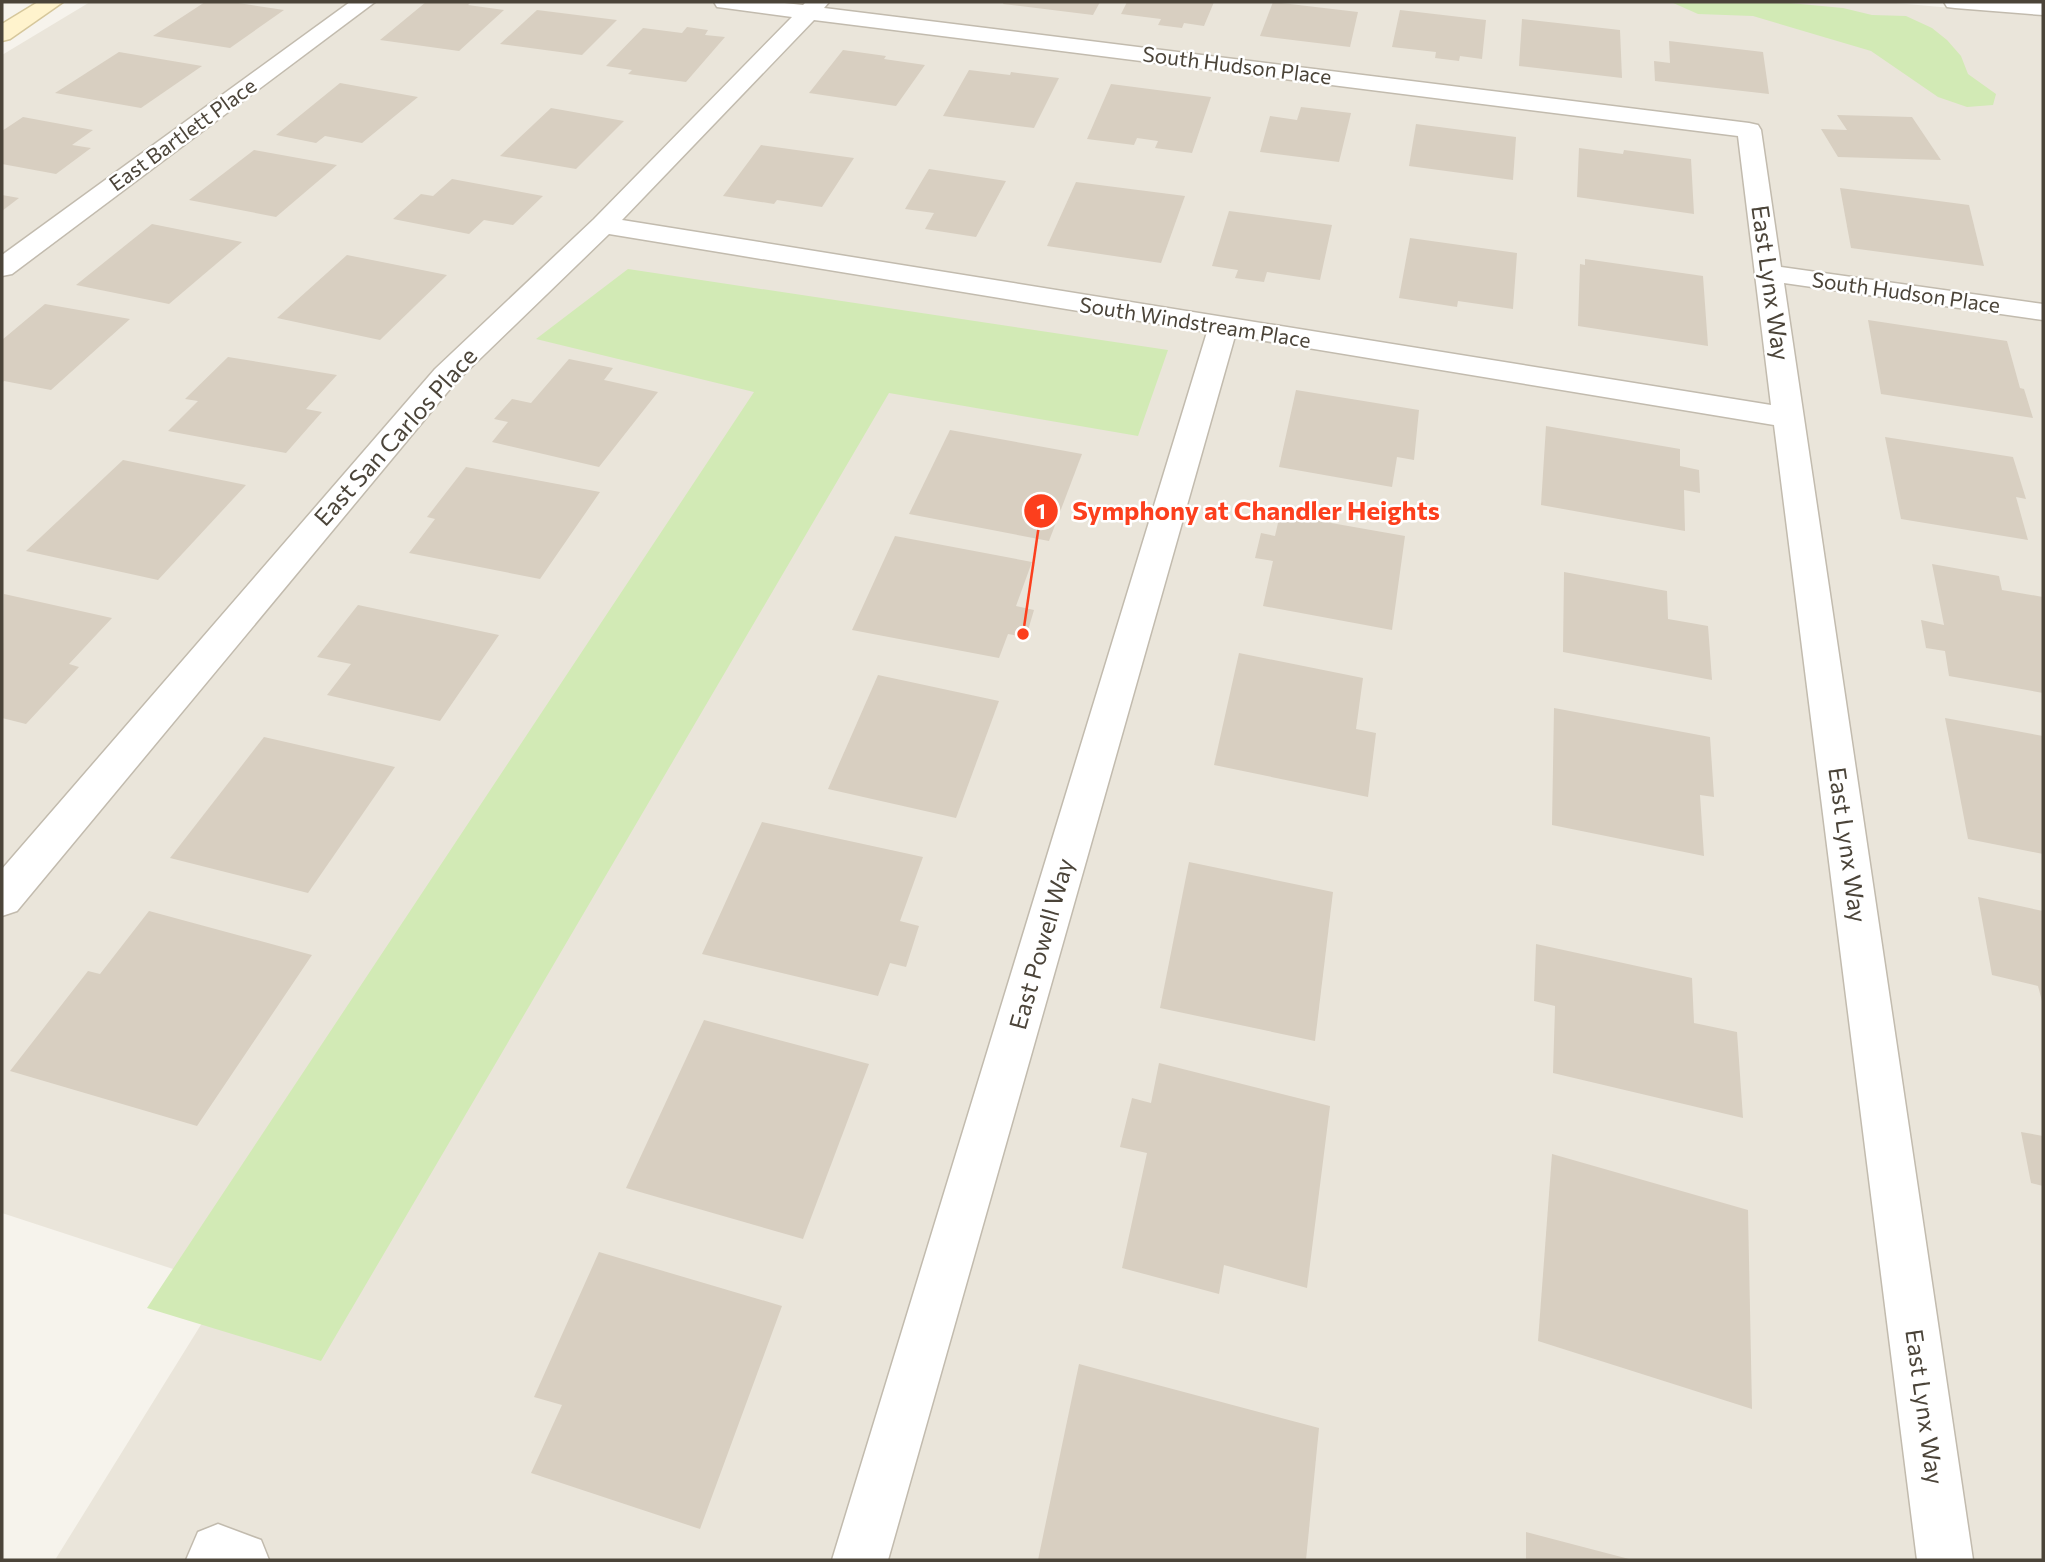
<svg xmlns="http://www.w3.org/2000/svg" width="2045" height="1562" font-family="Commissioner,sans-serif">
<style>
.residential{fill:#eae5da}
.green{fill:#d2eab5}
.building{fill:#d8cfc1}
.lines{fill:none;stroke-linecap:round;stroke-linejoin:round}
.street-casing{stroke:#c2bbae;stroke-width:3}
.secondary-casing{stroke:#d6c79b;stroke-width:3}
.street{fill:#fff;fill-rule:evenodd}
.secondary{fill:#fff3cd;fill-rule:evenodd}
.labels{text-anchor:middle;stroke-width:5;stroke-linejoin:round;paint-order:stroke}
.far-street-label{font-size:21px;fill:#4b4439;stroke:#fff}
.street-label{font-size:24px;fill:#4b4439;stroke:#fff}
.leader{fill:none;stroke:#fc3f1d;stroke-width:2.5}
.callout-dot{fill:#fc3f1d;stroke:#fff;stroke-width:2.5}
.mark-label{font-size:21px;text-anchor:middle;font-weight:bold;fill:#fff}
.callout-label{font-size:26px;text-anchor:middle;font-weight:bold;fill:#fc3f1d;stroke:#fff;stroke-width:5;stroke-linejoin:round;paint-order:stroke}
</style>
<rect width="100%" height="100%" fill="#f6f3ec"/>
<!-- residential -->
<polygon class="residential" points="90,2 1884,2 2043,16 2043,1560 55,1560 225,1286 2,1213 2,55"/>
<!-- green -->
<g class="green">
<polygon points="1671,2 1779,2 1843,8 1872,15 1906,16 1932,28 1947,40 1961,56 1968,74 1996,94 1993,105 1967,107 1938,97 1871,51 1753,16 1698,14"/>
<polygon points="628,269 1168,350 1138,436 889,393 321,1361 147,1308 754,392 536,339"/>
</g>
<!-- building -->
<g class="building">
<polygon points="205,2 232,2 284,10 230,48 153,36"/>
<polygon points="426,2 471,2 468,5 504,10 459,51 380,40"/>
<polygon points="1004,2 1100,2 1093,15 1003,4"/>
<polygon points="1127,2 1214,2 1204,26 1184,23 1182,28 1158,25 1161,19 1121,14"/>
<polygon points="1273,2 1358,12 1350,47 1260,36"/>
<polygon points="537,10 617,20 582,55 500,44"/>
<polygon points="1400,10 1486,20 1482,59 1460,56 1459,61 1435,58 1436,52 1392,47"/>
<polygon points="1522,19 1620,30 1622,78 1519,66"/>
<polygon points="687,27 708,30 705,35 725,37 686,82 628,74 632,70 606,66 643,28 682,33"/>
<polygon points="1669,41 1763,52 1769,94 1655,81 1654,61 1670,63"/>
<polygon points="843,50 886,56 884,59 925,65 896,106 809,93"/>
<polygon points="119,52 202,66 141,108 55,93"/>
<polygon points="969,70 1010,75 1011,72 1059,78 1034,128 943,116"/>
<polygon points="340,83 418,97 362,143 325,136 316,143 276,135"/>
<polygon points="1111,84 1211,97 1192,153 1155,148 1158,141 1137,138 1134,145 1087,139"/>
<polygon points="1301,107 1351,113 1339,162 1260,152 1270,116 1297,120"/>
<polygon points="551,108 624,121 576,169 500,156"/>
<polygon points="1837,115 1912,117 1941,160 1838,157 1821,129 1847,130"/>
<polygon points="23,117 93,130 72,145 91,148 56,174 2,164 2,131"/>
<polygon points="1416,124 1516,137 1513,180 1409,166"/>
<polygon points="761,145 854,158 822,207 777,200 774,204 723,196"/>
<polygon points="1579,148 1623,154 1624,150 1691,159 1694,214 1577,197"/>
<polygon points="254,150 337,165 276,217 189,200"/>
<polygon points="929,169 1006,181 976,237 925,229 934,213 905,209"/>
<polygon points="452,179 543,196 513,225 484,220 469,234 393,219 421,194 433,196"/>
<polygon points="1076,182 1185,196 1161,263 1047,246"/>
<polygon points="1840,188 1969,205 1984,266 1851,248"/>
<polygon points="2,195 19,198 2,211"/>
<polygon points="1229,211 1332,225 1320,280 1267,272 1264,282 1235,278 1238,270 1212,266"/>
<polygon points="152,224 242,242 169,304 76,285"/>
<polygon points="1410,238 1517,253 1513,309 1458,301 1457,307 1399,298"/>
<polygon points="347,255 447,275 380,340 277,318"/>
<polygon points="1585,259 1703,276 1708,346 1578,326 1580,264 1585,265"/>
<polygon points="45,304 130,319 51,390 4,381 2,383 2,340"/>
<polygon points="1868,320 2007,341 2020,388 2024,389 2033,418 1881,394"/>
<polygon points="228,357 337,375 306,409 322,412 286,453 168,431 198,401 185,399"/>
<polygon points="569,359 613,368 604,380 658,392 599,467 492,442 508,422 494,419 512,399 531,403"/>
<polygon points="1296,390 1419,410 1414,460 1397,457 1392,487 1279,467"/>
<polygon points="1546,426 1680,449 1680,466 1699,470 1700,493 1684,490 1685,531 1541,505"/>
<polygon points="950,430 1082,454 1049,541 909,514"/>
<polygon points="1885,437 2013,457 2026,499 2016,497 2028,540 1901,519"/>
<polygon points="123,460 246,485 158,580 26,551"/>
<polygon points="466,467 600,492 540,579 409,553 435,519 427,517"/>
<polygon points="1280,514 1405,536 1392,630 1263,606 1273,561 1255,558 1261,533 1275,536"/>
<polygon points="895,536 1032,562 1016,606 1034,610 1026,637 1008,634 999,658 852,630"/>
<polygon points="1932,564 1999,576 2002,590 2043,597 2043,693 1949,676 1945,651 1926,648 1921,620 1944,625"/>
<polygon points="1564,572 1667,591 1668,619 1708,626 1712,680 1563,652"/>
<polygon points="4,594 112,618 69,664 79,667 26,724 2,718"/>
<polygon points="358,605 499,635 440,721 327,695 351,664 317,657"/>
<polygon points="1239,653 1363,678 1356,729 1376,733 1368,797 1214,765"/>
<polygon points="878,675 999,701 956,818 828,789"/>
<polygon points="1554,708 1710,737 1714,797 1700,795 1704,856 1552,825"/>
<polygon points="1945,718 2043,736 2043,854 1968,839"/>
<polygon points="264,737 395,767 308,893 170,858"/>
<polygon points="762,822 923,857 900,921 919,926 906,967 890,963 878,996 702,954"/>
<polygon points="1189,862 1333,892 1315,1041 1160,1008"/>
<polygon points="1978,897 2043,911 2043,1005 2038,986 1992,975"/>
<polygon points="149,911 312,955 197,1126 10,1071 88,971 100,974"/>
<polygon points="1536,944 1692,978 1694,1023 1737,1032 1743,1118 1553,1073 1555,1006 1534,1001"/>
<polygon points="704,1020 869,1064 803,1239 626,1188"/>
<polygon points="1159,1063 1330,1106 1307,1288 1224,1265 1219,1294 1122,1268 1147,1153 1120,1147 1132,1098 1151,1103"/>
<polygon points="2021,1132 2043,1136 2043,1186 2031,1183"/>
<polygon points="1552,1154 1748,1210 1752,1409 1538,1341"/>
<polygon points="599,1252 782,1306 700,1529 531,1473 562,1405 534,1397"/>
<polygon points="1079,1364 1319,1428 1306,1560 1038,1560"/>
<polygon points="1526,1532 1629,1559 1628,1560 1526,1560"/>
</g>
<g class="lines">
<!-- street casing -->
<g class="street-casing">
<g id="street">
<polygon points="350,2 375,2 12,274 2,276 2,255"/>
<path d="M 714,2 L 775,2 L 803,5 L 806,2 L 829,2 L 824,8 L 1749,123 L 1758,125 L 1761,130 L 1781,267 L 2043,304 L 2043,320 L 1784,283 L 1973,1560 L 1917,1560 L 1774,425 L 1235,336 L 888,1560 L 832,1560 L 1207,332 L 609,234 L 455,383 L 17,911 L 2,916 L 2,869 L 435,369 L 594,219 L 792,17 L 725,8 L 717,7 ZM 814,20 L 1738,136 L 1771,405 L 622,220 Z"/>
<polygon points="1944,2 2043,2 2043,15 1955,8 1947,7"/>
<polygon points="218,1524 261,1540 269,1560 186,1560 198,1532"/>
</g>
</g>
<!-- secondary casing -->
<g class="secondary-casing">
<polygon id="secondary" points="38,2 63,2 10,39 2,41 2,24"/>
</g>
<!-- street -->
<use href="#street" class="street"/>
<!-- secondary -->
<use href="#secondary" class="secondary"/>
</g>
<g class="labels">
<!-- far-street labels -->
<g class="far-street-label">
<text transform="translate(1237 66) rotate(7)" y="7">South Hudson Place</text>
<text transform="translate(183 135) rotate(-36)" y="7">East Bartlett Place</text>
<text transform="translate(1906 293) rotate(8)" y="7">South Hudson Place</text>
<text transform="translate(1195 323) rotate(9)" y="7">South Windstream Place</text>
</g>
<!-- street labels -->
<g class="street-label">
<text transform="translate(1770 283) rotate(82)" y="8">East Lynx Way</text>
<text transform="translate(396 437) rotate(-48)" y="8">East San Carlos Place</text>
<text transform="translate(1847 845) rotate(82)" y="8">East Lynx Way</text>
<text transform="translate(1042 944) rotate(-74)" y="8">East Powell Way</text>
<text transform="translate(1924 1407) rotate(82)" y="8">East Lynx Way</text>
</g>
</g>
<!-- callouts -->
<path class="leader" d="M1023 634L1041 511"/>
<g class="callout-dot">
<circle cx="1023" cy="634" r="7"/>
<circle cx="1041" cy="511" r="18"/>
</g>
<g class="mark-label">
<text x="1041" y="519">1</text>
</g>
<g class="callout-label">
<text x="1256" y="520">Symphony at Chandler Heights</text>
</g>
<!-- border -->
<rect width="2045" height="1562" fill="none" stroke="#4b4439" stroke-width="7"/>
</svg>
